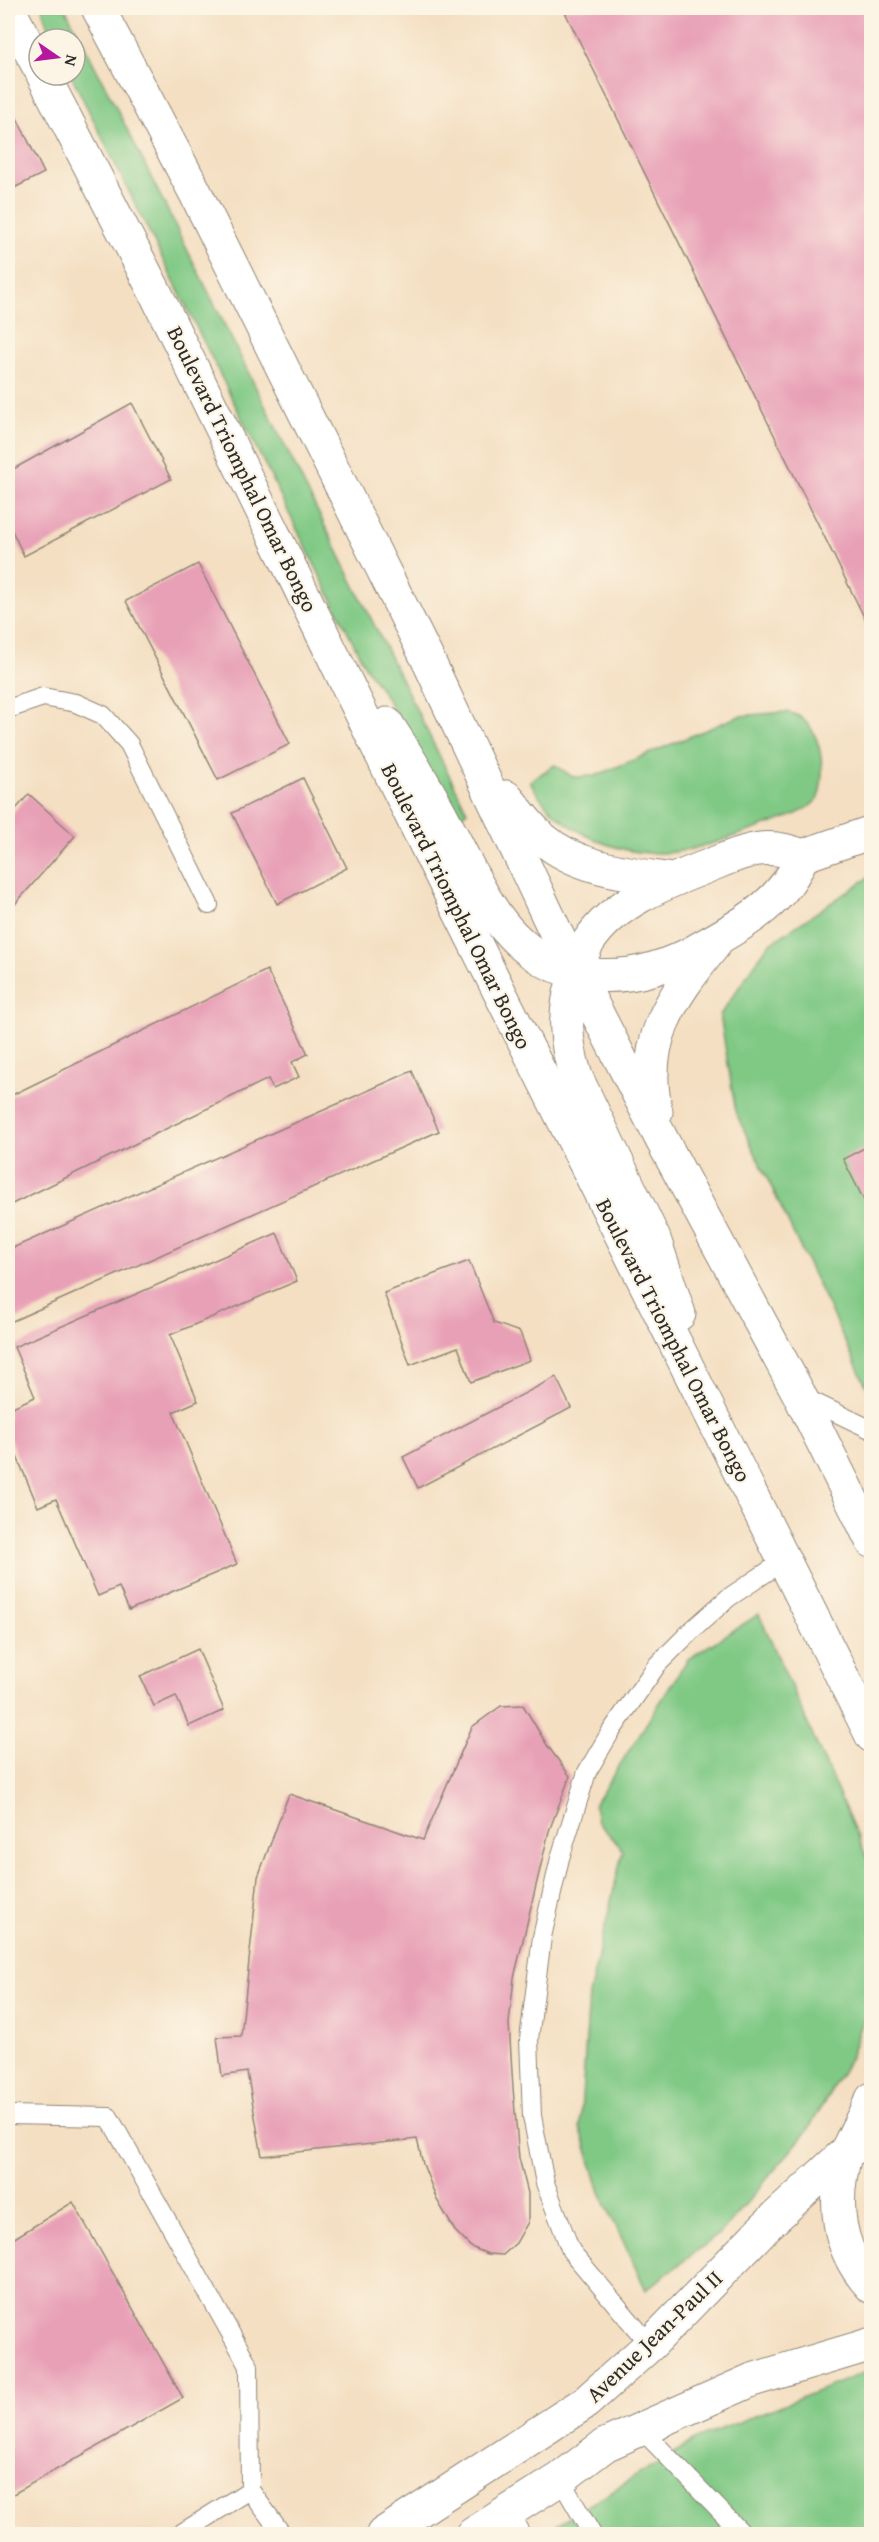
<svg xmlns="http://www.w3.org/2000/svg" width="879" height="2542" font-family="'Gentium Book Plus',serif">
<style>
.green{fill:#80c985;stroke:#567a58;stroke-width:1.5}
.building{fill:#e8a0b7}
.lines{fill:none;stroke-linecap:round;stroke-linejoin:round}
.lane-casing{stroke:#908576;stroke-width:20}
.street-casing{stroke:#908576;stroke-width:35}
.secondary-casing{stroke:#908576;stroke-width:35}
.primary-casing{stroke:#908576;stroke-width:35}
.lane{stroke:#fff;stroke-width:18}
.street{stroke:#fff;stroke-width:33}
.secondary{stroke:#fff;stroke-width:33}
.primary{stroke:#fff;stroke-width:33}
.labels{text-anchor:middle;stroke-width:4.5;stroke-linejoin:round;paint-order:stroke}
.street-label{font-size:22px;fill:#2b2b2b;stroke:#fcf5e5}
</style>
<rect width="100%" height="100%" fill="#fcf5e5"/>
<filter id="ink" filterUnits="userSpaceOnUse"><feTurbulence type="fractalNoise" baseFrequency=".0167" numOctaves="2"/><feDisplacementMap in="SourceGraphic" scale="12" xChannelSelector="R" yChannelSelector="G"/><feConvolveMatrix kernelMatrix="1 2 1 2 8 2 1 2 1" color-interpolation-filters="sRGB"/></filter>
<filter id="wash" filterUnits="userSpaceOnUse"><feTurbulence type="fractalNoise" baseFrequency=".008" numOctaves="4" result="noise"/><feDisplacementMap in="SourceGraphic" scale="24" xChannelSelector="R" yChannelSelector="G"/><feGaussianBlur stdDeviation="1.35" result="paint"/><feColorMatrix in="noise" values="0 0 0 0 0 0 0 0 0 0 0 0 0 0 0 0 0 1.4 0 .05"/><feComposite in="paint" operator="in"/></filter>
<g filter="url(#wash)">
<rect width="100%" height="100%" fill="#f4dfc2"/>
<!-- green -->
<g class="green">
<polygon points="42,8 65,8 120,115 467,811 457,819 386,697 365,666 71,75 75,75 75,39 53,39"/>
<path d="M 786,712 C 822,716 828,773 817,800 C 801,816 776,821 756,829 C 728,838 693,852 663,853 C 612,855 553,827 530,781 L 555,765 L 573,777 L 595,776 L 739,716 Z"/>
<polygon points="871,876 871,1396 736,1113 720,1015 768,945"/>
<polygon points="759,1614 871,1867 871,1998 850,2058 808,2130 723,2231 646,2290 600,2192 580,2127 589,1995 623,1850 597,1821 594,1805 688,1659"/>
<polygon points="871,2370 871,2534 542,2534 696,2439"/>
</g>
<g id="blocks">
<!-- building -->
<g class="building">
<polygon points="563,8 872,8 872,633"/>
<polygon points="8,100 44,173 8,191"/>
<polygon points="132,403 171,479 24,556 8,522 8,472"/>
<polygon points="198,564 290,744 218,780 126,601"/>
<polygon points="303,778 347,868 277,904 232,813"/>
<polygon points="29,794 75,836 8,912 8,818"/>
<polygon points="267,970 308,1054 292,1062 299,1077 273,1089 268,1079 8,1206 8,1097"/>
<polygon points="412,1071 439,1131 8,1323 8,1250"/>
<polygon points="872,1144 872,1216 843,1159"/>
<polygon points="277,1233 297,1281 170,1335 198,1401 173,1412 237,1564 129,1610 119,1587 98,1596 56,1499 38,1507 8,1435 8,1409 35,1397 14,1347"/>
<polygon points="469,1261 494,1323 520,1332 530,1360 471,1382 458,1347 410,1365 384,1293"/>
<polygon points="556,1377 571,1408 418,1488 403,1457"/>
<polygon points="198,1649 224,1710 189,1726 176,1696 154,1706 140,1676"/>
<polygon points="523,1705 547,1745 570,1776 549,1831 514,1978 509,2023 513,2088 519,2158 528,2193 528,2222 516,2243 503,2255 488,2254 471,2247 455,2231 437,2200 423,2164 417,2139 262,2156 247,2072 222,2076 217,2037 241,2036 258,1877 289,1794 423,1840 472,1727 501,1706"/>
<polygon points="73,2202 183,2398 8,2497 8,2242"/>
</g>
</g>
</g>
<g filter="url(#ink)">
<use href="#blocks" fill-opacity="0" stroke="#908576" stroke-width="1.5"/>
<g class="lines">
<!-- lane casing -->
<g class="lane-casing">
<g id="lane">
<polyline points="8,709 43,697 76,703 103,715 129,744 209,905"/>
<polyline points="803,1397 872,1430"/>
<polyline points="8,2115 109,2117 249,2366 250,2490 282,2534"/>
<polyline points="650,2345 571,2251 545,2183 532,2116 529,2039 542,1937 560,1858 587,1772 610,1733 657,1665 692,1630 728,1598 785,1560"/>
<polyline points="641,2429 743,2534"/>
<polyline points="560,2479 592,2534"/>
<polyline points="509,2512 520,2532 519,2534"/>
<polyline points="180,2534 250,2490"/>
</g>
</g>
<!-- street casing -->
<g class="street-casing">
<polyline id="street" points="802,856 872,832"/>
</g>
<!-- secondary casing -->
<g class="secondary-casing">
<g id="secondary">
<path d="M 846,2152 C 832,2201 836,2249 872,2287"/>
<polyline points="383,2534 586,2402 650,2345 765,2227 846,2152 872,2139"/>
<polyline points="473,2534 560,2479 605,2445 752,2380 872,2344"/>
</g>
</g>
<!-- primary casing -->
<g class="primary-casing">
<g id="primary">
<polyline points="8,8 39,67"/>
<polyline points="98,8 195,192 429,662 559,939 662,1140 799,1394 872,1541"/>
<polyline points="43,75 155,292 418,829 872,1736"/>
<path d="M 387,724 C 409,758 430,793 449,830 C 468,865 484,906 512,935 C 563,989 637,984 697,950 C 739,926 784,904 802,856 C 763,839 739,854 703,868 C 662,884 614,903 589,941 C 582,952 578,966 574,979 C 563,1013 565,1042 576,1077 L 654,1239 L 679,1314"/>
<path d="M 506,797 C 518,811 529,827 543,839 C 578,869 628,873 672,880"/>
<path d="M 656,1112 C 640,1041 671,998 714,945"/>
<polyline points="846,2152 872,2099"/>
</g>
</g>
<!-- lane -->
<use href="#lane" class="lane"/>
<!-- street -->
<use href="#street" class="street"/>
<!-- secondary -->
<use href="#secondary" class="secondary"/>
<!-- primary -->
<use href="#primary" class="primary"/>
</g>
</g>
<g class="labels">
<!-- street labels -->
<g class="street-label">
<text transform="translate(243 469) rotate(64)" y="8">Boulevard Triomphal Omar Bongo</text>
<text transform="translate(457 906) rotate(64)" y="8">Boulevard Triomphal Omar Bongo</text>
<text transform="translate(674 1340) rotate(63)" y="8">Boulevard Triomphal Omar Bongo</text>
<text transform="translate(654 2336) rotate(-44)" y="8">Avenue Jean-Paul II</text>
</g>
</g>
<!-- margin -->
<rect width="879" height="2542" fill="none" stroke="#fcf5e5" stroke-width="30"/>
<!-- north arrow -->
<g transform="translate(57 57) rotate(104)"><circle r="28" fill="#fcf5e5" stroke="#a8a49b" stroke-width="1.5"/>
<path d="M0-4.5L10 22L0 15L-10 22Z" fill="#b5179e"/>
<text y="-9" font-size="16" font-weight="bold" text-anchor="middle" fill="#2b2b2b">N</text>
</g>
</svg>
